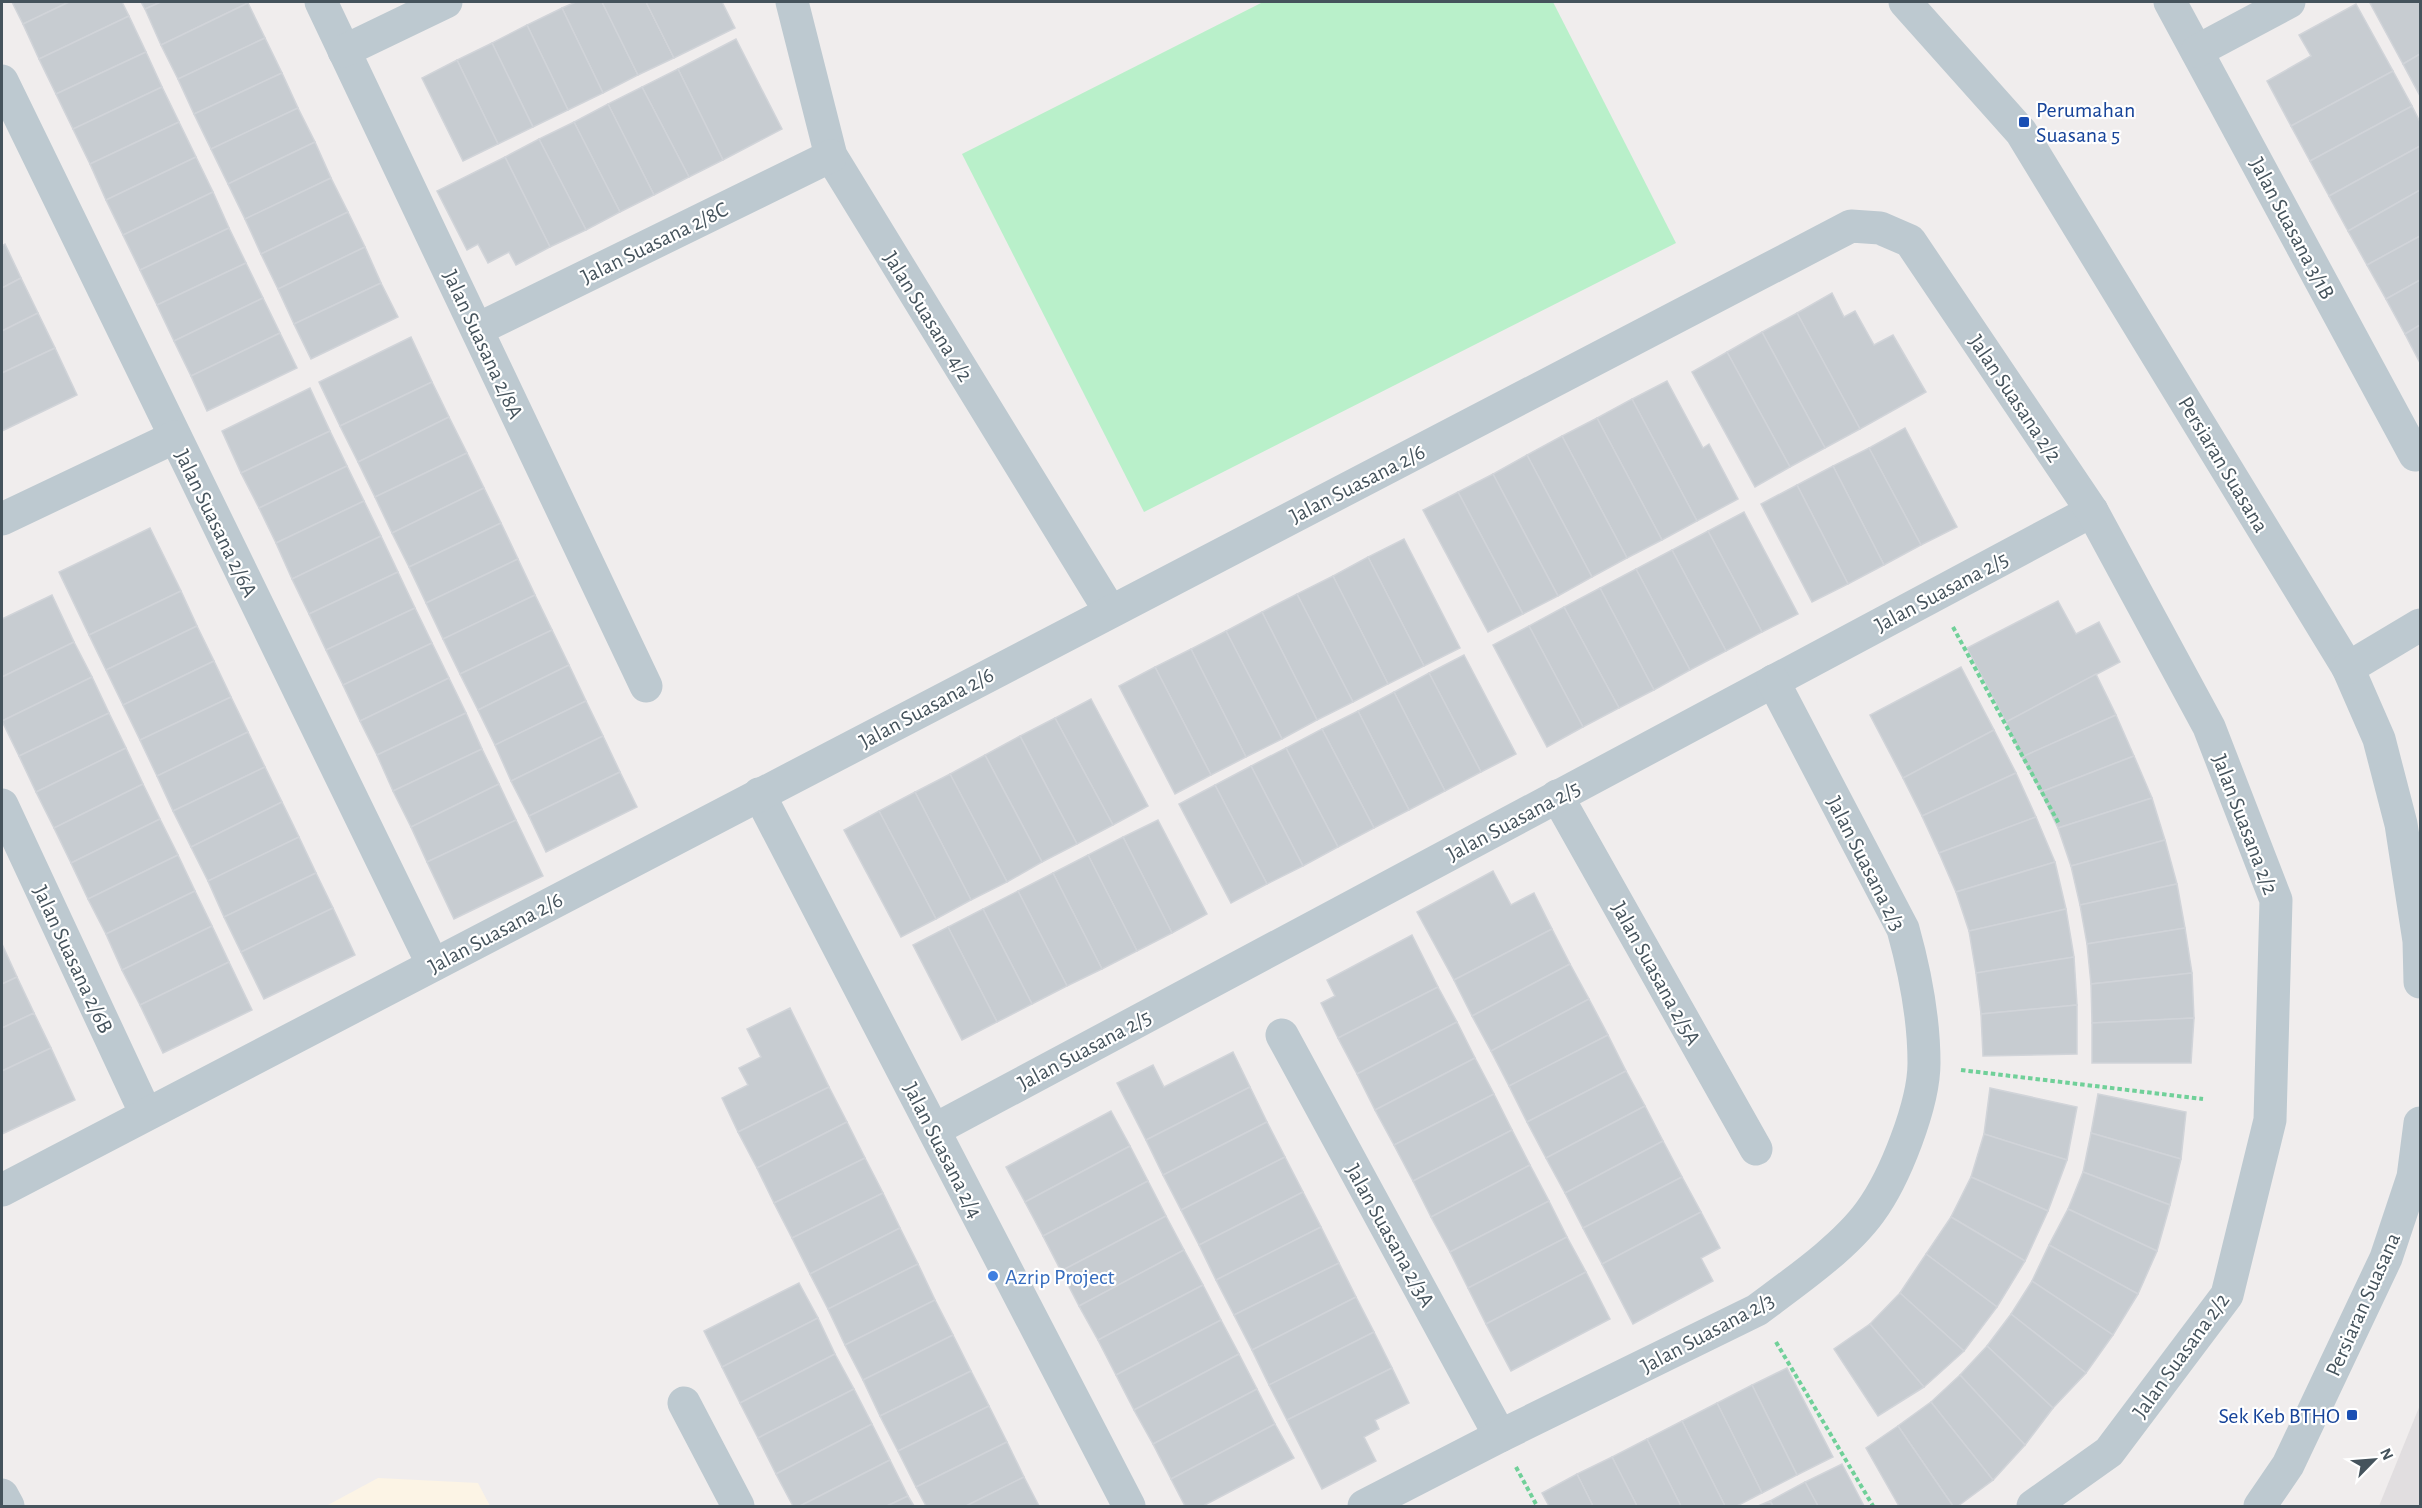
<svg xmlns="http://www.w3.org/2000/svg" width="2422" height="1508" font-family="'Alegreya Sans',sans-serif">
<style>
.commercial{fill:#fcf4e5}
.education{fill:#e1dee0}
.green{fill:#b9f0ca}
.building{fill:#c7ccd1;stroke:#d1d4d9;stroke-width:1.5}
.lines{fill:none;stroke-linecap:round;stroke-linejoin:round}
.path{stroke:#70d099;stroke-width:4;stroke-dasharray:4.5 3;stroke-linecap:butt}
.street{stroke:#bdc9d0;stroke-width:33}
.transit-dot{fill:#1a4fb4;stroke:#fff;stroke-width:2}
.shop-dot{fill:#3f7fe0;stroke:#fff;stroke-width:2}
.labels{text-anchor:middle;stroke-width:4.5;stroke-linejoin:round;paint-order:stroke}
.transit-label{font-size:22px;fill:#164399;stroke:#fff;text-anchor:start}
.street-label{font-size:22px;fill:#45535c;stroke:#fff}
.shop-label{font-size:22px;fill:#366cbe;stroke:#fff;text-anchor:start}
</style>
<rect width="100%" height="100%" fill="#f0eded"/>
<!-- commercial -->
<polygon class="commercial" points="378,1478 478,1483 490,1506 326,1506"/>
<!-- education -->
<polygon class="education" points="2420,1405 2420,1506 2379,1506"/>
<!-- green -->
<polygon class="green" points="1263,2 1553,2 1676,243 1144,512 962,154"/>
<!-- building -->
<g class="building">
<polygon points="12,2 69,2 23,24"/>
<polygon points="69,2 122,2 129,16 39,59 23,24"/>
<polygon points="141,2 161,2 145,9"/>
<polygon points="161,2 248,2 248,3 161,45 145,9"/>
<polygon points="576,2 602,2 638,75 603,93 562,8"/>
<polygon points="602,2 646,2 674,58 638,75"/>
<polygon points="646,2 722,2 735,28 674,58"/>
<polygon points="2373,2 2420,2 2420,54 2403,64 2370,3"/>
<polygon points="248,3 265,38 178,79 161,45"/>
<polygon points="2356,4 2393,71 2291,126 2267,81 2311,56 2299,35"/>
<polygon points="562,8 603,93 568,110 527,25"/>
<polygon points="129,16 146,52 56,94 39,59"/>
<polygon points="527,25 568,110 533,127 492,43"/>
<polygon points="265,38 282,73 194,114 178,79"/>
<polygon points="736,39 782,129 723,160 678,69"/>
<polygon points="492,43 533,127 498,144 457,60"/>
<polygon points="146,52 162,87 73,129 56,94"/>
<polygon points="2420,54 2420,96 2403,64"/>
<polygon points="457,60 498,144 463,161 422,78"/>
<polygon points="678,69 723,160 689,177 642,87"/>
<polygon points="2393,71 2412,106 2310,161 2291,126"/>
<polygon points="282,73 298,108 211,149 194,114"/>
<polygon points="162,87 179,122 90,164 73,129"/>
<polygon points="642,87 689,177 654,195 608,104"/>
<polygon points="608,104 654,195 620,212 574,122"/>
<polygon points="2412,106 2420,122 2420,146 2329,196 2310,161"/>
<polygon points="298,108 315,142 228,184 211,149"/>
<polygon points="179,122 196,157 106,200 90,164"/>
<polygon points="574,122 620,212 586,230 539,139"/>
<polygon points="539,139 586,230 550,247 505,157"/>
<polygon points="315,142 331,178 245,219 228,184"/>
<polygon points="2420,146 2420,190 2348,231 2329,196"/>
<polygon points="196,157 213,192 123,235 106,200"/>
<polygon points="505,157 550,247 516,265 509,252 488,263 478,244 467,250 437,191"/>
<polygon points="331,178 348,212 261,254 245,219"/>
<polygon points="2420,190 2420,236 2367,265 2348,231"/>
<polygon points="213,192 229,228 140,270 123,235"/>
<polygon points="348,212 365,247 278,289 261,254"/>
<polygon points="229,228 246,263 157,305 140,270"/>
<polygon points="2420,236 2420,280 2386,299 2367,265"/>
<polygon points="5,244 21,278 2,288 2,246"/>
<polygon points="365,247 381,283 294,324 278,289"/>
<polygon points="246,263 263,298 174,341 157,305"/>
<polygon points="21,278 38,313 2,331 2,288"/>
<polygon points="2420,280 2420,325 2405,334 2386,299"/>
<polygon points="381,283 398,317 311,359 294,324"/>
<polygon points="1832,293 1844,317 1855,311 1874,345 1893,335 1926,392 1860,429 1797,313"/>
<polygon points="263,298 280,333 191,376 174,341"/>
<polygon points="38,313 55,348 2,373 2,331"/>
<polygon points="1797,313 1860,429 1825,448 1762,332"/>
<polygon points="2420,325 2420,363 2405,334"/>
<polygon points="1762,332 1825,448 1790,467 1727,352"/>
<polygon points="280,333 297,368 207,411 191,376"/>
<polygon points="411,337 432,382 340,426 319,382"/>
<polygon points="55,348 77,395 2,431 2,373"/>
<polygon points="1727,352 1790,467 1755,487 1692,372"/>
<polygon points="1667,381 1703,448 1709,444 1738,499 1697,521 1632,399"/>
<polygon points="432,382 449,417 358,462 340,426"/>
<polygon points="310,388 330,431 241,473 222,431"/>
<polygon points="1632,399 1697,521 1662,540 1597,418"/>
<polygon points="449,417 467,453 375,497 358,462"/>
<polygon points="1597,418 1662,540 1627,558 1562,436"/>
<polygon points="1905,428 1957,527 1921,545 1869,448"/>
<polygon points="330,431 347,466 259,508 241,473"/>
<polygon points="1562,436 1627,558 1592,577 1527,455"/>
<polygon points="1869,448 1921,545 1884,565 1833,466"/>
<polygon points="467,453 484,488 392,533 375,497"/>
<polygon points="1527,455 1592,577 1558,596 1493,474"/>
<polygon points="347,466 364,501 276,543 259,508"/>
<polygon points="1833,466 1884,565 1848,584 1797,485"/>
<polygon points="1493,474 1558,596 1523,614 1458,492"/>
<polygon points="1797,485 1848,584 1812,602 1761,504"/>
<polygon points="484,488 501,523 409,567 392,533"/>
<polygon points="1458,492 1523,614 1488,632 1423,510"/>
<polygon points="364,501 381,536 292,579 276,543"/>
<polygon points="1744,512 1798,614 1762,632 1708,531"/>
<polygon points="501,523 518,559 426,603 409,567"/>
<polygon points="150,528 181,591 89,635 59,572"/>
<polygon points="1708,531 1762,632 1726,651 1672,550"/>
<polygon points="381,536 398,572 309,614 292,579"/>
<polygon points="1404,539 1460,648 1424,666 1368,557"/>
<polygon points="1672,550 1726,651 1690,670 1636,569"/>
<polygon points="1368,557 1424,666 1388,684 1333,576"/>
<polygon points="518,559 535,595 443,639 426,603"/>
<polygon points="1636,569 1690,670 1654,690 1600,588"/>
<polygon points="398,572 415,608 326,650 309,614"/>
<polygon points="1333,576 1388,684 1353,702 1297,594"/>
<polygon points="1600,588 1654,690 1619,708 1564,607"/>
<polygon points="181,591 197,626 106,670 89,635"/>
<polygon points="1297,594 1353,702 1317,720 1262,612"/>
<polygon points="52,595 74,642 2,677 2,619"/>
<polygon points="535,595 552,630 460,674 443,639"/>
<polygon points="2058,601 2076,634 2099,622 2120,662 2006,722 1967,648"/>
<polygon points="1564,607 1619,708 1583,727 1529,626"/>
<polygon points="415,608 432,643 343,685 326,650"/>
<polygon points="1262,612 1317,720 1282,739 1226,631"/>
<polygon points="197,626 214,661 123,705 106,670"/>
<polygon points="1529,626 1583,727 1547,747 1493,645"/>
<polygon points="552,630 569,665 478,710 460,674"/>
<polygon points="1226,631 1282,739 1246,757 1191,649"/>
<polygon points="74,642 92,677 2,721 2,677"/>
<polygon points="432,643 449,678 360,721 343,685"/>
<polygon points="1191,649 1246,757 1211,775 1155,667"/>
<polygon points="1464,655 1516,754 1481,772 1429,673"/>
<polygon points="214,661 231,697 140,740 123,705"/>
<polygon points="569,665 586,701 495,745 478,710"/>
<polygon points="1155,667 1211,775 1175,794 1119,686"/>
<polygon points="1961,667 1994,730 1903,778 1870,715"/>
<polygon points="1429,673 1481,772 1445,791 1394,692"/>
<polygon points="2096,674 2116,715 2022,757 2006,722"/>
<polygon points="92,677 109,713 19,756 2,721"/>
<polygon points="449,678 466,713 377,755 360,721"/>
<polygon points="1394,692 1445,791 1409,810 1358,711"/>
<polygon points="231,697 248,732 157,776 140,740"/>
<polygon points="1091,699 1148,806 1113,825 1055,718"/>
<polygon points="586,701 603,736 511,781 495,745"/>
<polygon points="1358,711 1409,810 1374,828 1322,729"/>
<polygon points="109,713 126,748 36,792 19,756"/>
<polygon points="466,713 482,749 393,791 377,755"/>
<polygon points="2116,715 2134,756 2041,792 2022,757"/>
<polygon points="1055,718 1113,825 1077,844 1020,736"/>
<polygon points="1322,729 1374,828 1338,847 1286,748"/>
<polygon points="1994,730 2016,773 1922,816 1903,778"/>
<polygon points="248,732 265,767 173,811 157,776"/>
<polygon points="603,736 620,772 529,816 511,781"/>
<polygon points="1020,736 1077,844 1042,862 985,755"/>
<polygon points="126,748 143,784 54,828 36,792"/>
<polygon points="1286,748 1338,847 1303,866 1251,766"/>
<polygon points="482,749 499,784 411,827 393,791"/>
<polygon points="985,755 1042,862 1007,882 950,774"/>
<polygon points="2134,756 2152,798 2058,828 2041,792"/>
<polygon points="1251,766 1303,866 1267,884 1215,785"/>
<polygon points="265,767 282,802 191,847 173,811"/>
<polygon points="620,772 637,807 546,852 529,816"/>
<polygon points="2016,773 2036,817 1939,853 1922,816"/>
<polygon points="950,774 1007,882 971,900 915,792"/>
<polygon points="143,784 160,819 71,863 54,828"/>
<polygon points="499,784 516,820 427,862 411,827"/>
<polygon points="1215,785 1267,884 1231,903 1179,804"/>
<polygon points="915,792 971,900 936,919 879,811"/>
<polygon points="2152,798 2165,840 2071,866 2058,828"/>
<polygon points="282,802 299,837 208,881 191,847"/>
<polygon points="879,811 936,919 901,937 844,830"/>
<polygon points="2036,817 2055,862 1956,892 1939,853"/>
<polygon points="160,819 178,855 88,899 71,863"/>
<polygon points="516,820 543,876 454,919 427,862"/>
<polygon points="1158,820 1207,914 1172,933 1123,837"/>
<polygon points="299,837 316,873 224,917 208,881"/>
<polygon points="1123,837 1172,933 1137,951 1088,855"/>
<polygon points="2165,840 2177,884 2080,905 2071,866"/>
<polygon points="178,855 195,891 106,934 88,899"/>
<polygon points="1088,855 1137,951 1102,969 1053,873"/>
<polygon points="2055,862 2066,909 1969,931 1956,892"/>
<polygon points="1493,871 1511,905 1534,893 1552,929 1454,980 1417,912"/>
<polygon points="316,873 333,908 241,952 224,917"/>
<polygon points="1053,873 1102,969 1067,986 1018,891"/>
<polygon points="2177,884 2185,928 2087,944 2080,905"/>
<polygon points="195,891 212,926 122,970 106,934"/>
<polygon points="1018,891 1067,986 1032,1004 983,909"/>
<polygon points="333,908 355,955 264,999 241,952"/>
<polygon points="983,909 1032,1004 997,1022 948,927"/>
<polygon points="2066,909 2074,957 1976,973 1969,931"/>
<polygon points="212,926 229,962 140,1005 122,970"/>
<polygon points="948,927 997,1022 962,1040 913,945"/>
<polygon points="2185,928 2192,973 2091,984 2087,944"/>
<polygon points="1552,929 1570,964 1472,1016 1454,980"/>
<polygon points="1412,935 1438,987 1338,1038 1321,1003 1335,996 1327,980"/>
<polygon points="2,944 17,977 2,984"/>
<polygon points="2074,957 2077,1005 1981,1014 1976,973"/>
<polygon points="229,962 252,1010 163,1053 140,1005"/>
<polygon points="1570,964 1589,999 1491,1051 1472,1016"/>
<polygon points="2192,973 2194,1018 2092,1023 2091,984"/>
<polygon points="17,977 34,1013 2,1028 2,984"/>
<polygon points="1438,987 1457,1022 1357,1074 1338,1038"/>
<polygon points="1589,999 1608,1035 1509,1086 1491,1051"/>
<polygon points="2077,1005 2077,1054 1983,1056 1981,1014"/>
<polygon points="790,1008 829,1087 738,1132 722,1098 748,1085 739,1068 761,1057 747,1029"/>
<polygon points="34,1013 51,1048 2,1071 2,1028"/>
<polygon points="2194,1018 2191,1063 2092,1063 2092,1023"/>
<polygon points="1457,1022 1475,1058 1375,1110 1357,1074"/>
<polygon points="1608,1035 1626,1071 1527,1122 1509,1086"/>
<polygon points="51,1048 75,1100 2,1134 2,1071"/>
<polygon points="1233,1052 1250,1087 1146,1140 1117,1083 1153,1065 1164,1087"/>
<polygon points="1475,1058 1494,1094 1394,1145 1375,1110"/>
<polygon points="1626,1071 1645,1106 1546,1158 1527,1122"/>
<polygon points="829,1087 847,1122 757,1168 738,1132"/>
<polygon points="1250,1087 1267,1122 1163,1175 1146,1140"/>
<polygon points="1990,1088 2077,1107 2067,1160 1984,1134"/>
<polygon points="1494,1094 1512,1130 1413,1181 1394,1145"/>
<polygon points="2098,1094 2186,1112 2181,1159 2091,1133"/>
<polygon points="1645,1106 1663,1141 1565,1193 1546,1158"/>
<polygon points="1111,1111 1130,1146 1025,1202 1006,1167"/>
<polygon points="847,1122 865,1158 774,1203 757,1168"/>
<polygon points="1267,1122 1285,1157 1181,1210 1163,1175"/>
<polygon points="1512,1130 1530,1165 1431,1217 1413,1181"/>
<polygon points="2091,1133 2181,1159 2170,1205 2083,1172"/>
<polygon points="1984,1134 2067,1160 2048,1211 1971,1177"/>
<polygon points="1663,1141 1682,1177 1583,1228 1565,1193"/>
<polygon points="1130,1146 1148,1181 1043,1236 1025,1202"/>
<polygon points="1285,1157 1303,1192 1199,1245 1181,1210"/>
<polygon points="865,1158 883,1193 792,1238 774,1203"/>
<polygon points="1530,1165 1549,1201 1450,1252 1431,1217"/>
<polygon points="2083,1172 2170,1205 2157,1251 2068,1209"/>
<polygon points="1682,1177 1701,1212 1602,1264 1583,1228"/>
<polygon points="1971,1177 2048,1211 2025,1261 1951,1217"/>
<polygon points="1148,1181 1166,1216 1061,1271 1043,1236"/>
<polygon points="1303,1192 1321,1227 1216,1280 1199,1245"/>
<polygon points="883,1193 900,1228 810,1274 792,1238"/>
<polygon points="1549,1201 1567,1237 1468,1288 1450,1252"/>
<polygon points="2068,1209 2157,1251 2138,1294 2049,1245"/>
<polygon points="1701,1212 1720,1248 1701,1258 1713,1281 1633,1324 1602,1264"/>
<polygon points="1166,1216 1184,1250 1079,1306 1061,1271"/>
<polygon points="1951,1217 2025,1261 1997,1307 1926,1254"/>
<polygon points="1321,1227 1339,1263 1234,1315 1216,1280"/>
<polygon points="900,1228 918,1264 828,1309 810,1274"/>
<polygon points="1567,1237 1586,1272 1486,1324 1468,1288"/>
<polygon points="2049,1245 2138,1294 2113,1335 2032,1281"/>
<polygon points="1184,1250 1203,1285 1098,1340 1079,1306"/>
<polygon points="1926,1254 1997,1307 1964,1351 1900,1293"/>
<polygon points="1339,1263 1356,1297 1252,1350 1234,1315"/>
<polygon points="918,1264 935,1300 845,1345 828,1309"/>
<polygon points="1586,1272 1610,1319 1511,1371 1486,1324"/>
<polygon points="2032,1281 2113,1335 2086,1373 2011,1314"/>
<polygon points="799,1283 818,1318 722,1367 704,1331"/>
<polygon points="1203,1285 1221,1320 1116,1375 1098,1340"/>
<polygon points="1900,1293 1964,1351 1924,1387 1870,1324"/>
<polygon points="1356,1297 1374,1332 1269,1385 1252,1350"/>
<polygon points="935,1300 953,1335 863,1380 845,1345"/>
<polygon points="2011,1314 2086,1373 2053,1408 1987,1346"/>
<polygon points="818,1318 835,1354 740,1403 722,1367"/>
<polygon points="1221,1320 1239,1354 1134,1410 1116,1375"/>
<polygon points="1870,1324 1924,1387 1878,1416 1834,1349"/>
<polygon points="1374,1332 1392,1368 1287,1420 1269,1385"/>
<polygon points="953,1335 971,1371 880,1416 863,1380"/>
<polygon points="1987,1346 2053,1408 2025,1445 1960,1375"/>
<polygon points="835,1354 854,1389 758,1438 740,1403"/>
<polygon points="1239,1354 1257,1389 1153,1444 1134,1410"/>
<polygon points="1392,1368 1409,1403 1375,1420 1379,1429 1364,1437 1376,1461 1322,1489 1287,1420"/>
<polygon points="1787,1368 1833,1457 1797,1475 1752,1385"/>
<polygon points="971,1371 989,1406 898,1451 880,1416"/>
<polygon points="1960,1375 2025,1445 1993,1480 1931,1402"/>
<polygon points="1752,1385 1797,1475 1762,1493 1717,1403"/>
<polygon points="854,1389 872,1424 776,1474 758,1438"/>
<polygon points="1257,1389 1275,1424 1171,1479 1153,1444"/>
<polygon points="1931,1402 1993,1480 1958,1506 1953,1506 1898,1426"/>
<polygon points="1717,1403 1762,1493 1737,1506 1725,1506 1682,1421"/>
<polygon points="989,1406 1007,1442 916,1487 898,1451"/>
<polygon points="1682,1421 1725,1506 1681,1506 1647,1439"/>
<polygon points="872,1424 890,1460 800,1506 793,1506 776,1474"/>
<polygon points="1275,1424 1294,1458 1203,1506 1185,1506 1171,1479"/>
<polygon points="1898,1426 1953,1506 1899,1506 1866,1448"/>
<polygon points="1647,1439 1681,1506 1637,1506 1612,1457"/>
<polygon points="1007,1442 1024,1477 966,1506 926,1506 916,1487"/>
<polygon points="1612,1457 1637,1506 1593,1506 1577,1474"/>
<polygon points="890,1460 908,1496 887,1506 800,1506"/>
<polygon points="1842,1464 1864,1506 1818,1506 1805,1482"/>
<polygon points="1577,1474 1593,1506 1549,1506 1542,1493"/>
<polygon points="1024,1477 1039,1506 966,1506"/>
<polygon points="1805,1482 1818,1506 1773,1506 1770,1501"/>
<polygon points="908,1496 914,1506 887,1506"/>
<polygon points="1770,1501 1773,1506 1758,1506"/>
</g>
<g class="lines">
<!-- path -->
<g class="path">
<polyline points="1953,627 2059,824"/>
<polyline points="1961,1070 2203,1099"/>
<polyline points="1776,1342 1873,1506"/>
<polyline points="1516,1467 1537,1506"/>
</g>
<!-- street -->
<g class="street">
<polyline points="321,2 646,686"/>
<polyline points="792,2 831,156 1110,611"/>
<polyline points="1905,2 2021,132 2348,668 2379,739 2401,824 2419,941 2420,982"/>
<polyline points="2170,2 2415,455"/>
<polyline points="344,51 446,2"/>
<polyline points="2197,51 2289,2"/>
<polyline points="2,81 433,965"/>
<polyline points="478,329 831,156"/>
<polyline points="2,519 175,437"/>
<polyline points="2348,668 2420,625"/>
<polyline points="759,794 1129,1506"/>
<polyline points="1557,796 1756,1149"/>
<polyline points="2,805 146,1114"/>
<polyline points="1282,1035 1500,1436"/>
<polyline points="934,1130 2092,511"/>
<polyline points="2,1190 1851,226 1880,228 1910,241 2092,511 2209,727 2276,900 2270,1120 2227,1295 2109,1452 2033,1506"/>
<polyline points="684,1403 738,1506"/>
<polyline points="2,1495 8,1506"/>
<path d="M 1364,1506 L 1500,1436 L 1757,1310 C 1793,1283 1844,1248 1870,1212 C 1895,1178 1924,1104 1924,1063 C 1924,1017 1915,972 1903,929 L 1773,681"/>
<polyline points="2260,1506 2288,1465 2386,1258 2413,1177 2420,1123"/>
</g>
</g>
<!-- markers -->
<g class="transit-dot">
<rect x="2018" y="116" width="12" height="12" rx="3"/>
<rect x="2346" y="1409" width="12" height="12" rx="3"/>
</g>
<circle class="shop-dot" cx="993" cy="1276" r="6"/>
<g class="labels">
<!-- transit labels -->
<g class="transit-label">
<text x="2036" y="117">Perumahan<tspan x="2036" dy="25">Suasana 5</tspan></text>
<text x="2340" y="1423" text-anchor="end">Sek Keb BTHO</text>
</g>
<!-- street labels -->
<g class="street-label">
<text transform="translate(2293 228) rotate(62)" y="8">Jalan Suasana 3/1B</text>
<text transform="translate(654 242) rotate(-26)" y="8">Jalan Suasana 2/8C</text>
<text transform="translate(929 316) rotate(58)" y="8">Jalan Suasana 4/2</text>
<text transform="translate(484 344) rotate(65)" y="8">Jalan Suasana 2/8A</text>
<text transform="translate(2016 398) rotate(56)" y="8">Jalan Suasana 2/2</text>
<text transform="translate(2224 464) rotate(59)" y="8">Persiaran Suasana</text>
<text transform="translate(1357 483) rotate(-27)" y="8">Jalan Suasana 2/6</text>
<text transform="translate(217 523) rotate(64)" y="8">Jalan Suasana 2/6A</text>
<text transform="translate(1941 591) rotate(-28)" y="8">Jalan Suasana 2/5</text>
<text transform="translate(926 707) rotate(-28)" y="8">Jalan Suasana 2/6</text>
<text transform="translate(1513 820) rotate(-28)" y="8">Jalan Suasana 2/5</text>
<text transform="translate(2246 824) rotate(69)" y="8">Jalan Suasana 2/2</text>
<text transform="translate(1867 863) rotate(63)" y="8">Jalan Suasana 2/3</text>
<text transform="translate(495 932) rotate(-28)" y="8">Jalan Suasana 2/6</text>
<text transform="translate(74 959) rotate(65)" y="8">Jalan Suasana 2/6B</text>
<text transform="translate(1657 973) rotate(61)" y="8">Jalan Suasana 2/5A</text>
<text transform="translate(1084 1049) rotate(-28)" y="8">Jalan Suasana 2/5</text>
<text transform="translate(944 1150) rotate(63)" y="8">Jalan Suasana 2/4</text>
<text transform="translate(1391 1235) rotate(61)" y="8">Jalan Suasana 2/3A</text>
<text transform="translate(2362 1304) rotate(-66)" y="8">Persiaran Suasana</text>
<text transform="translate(1707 1332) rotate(-28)" y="8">Jalan Suasana 2/3</text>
<text transform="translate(2180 1355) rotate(-54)" y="8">Jalan Suasana 2/2</text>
</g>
<!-- shop labels -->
<g class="shop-label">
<text x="1005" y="1284">Azrip Project</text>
</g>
</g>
<!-- border -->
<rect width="2422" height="1508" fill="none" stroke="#45535c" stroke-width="6"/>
<!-- north arrow -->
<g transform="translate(2374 1460) rotate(65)" stroke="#ffffff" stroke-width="4.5" paint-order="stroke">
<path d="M0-4.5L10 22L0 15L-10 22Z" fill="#45535c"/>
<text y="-9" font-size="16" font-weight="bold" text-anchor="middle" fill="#45535c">N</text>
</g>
</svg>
